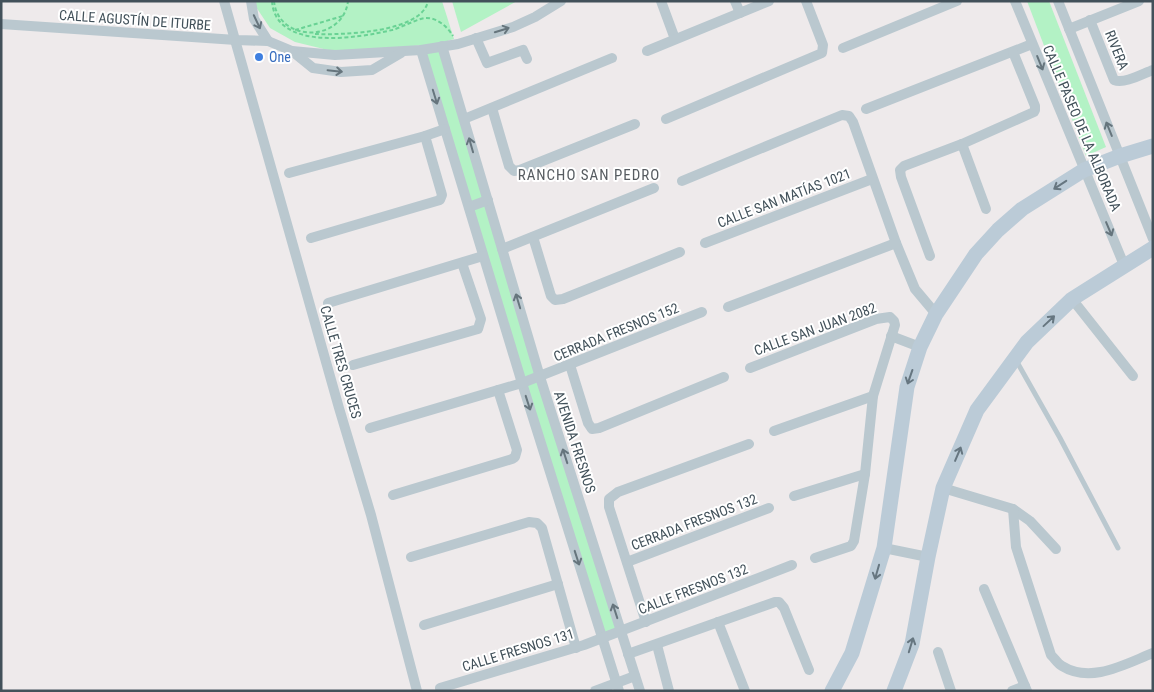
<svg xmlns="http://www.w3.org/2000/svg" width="1154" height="692" font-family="'Roboto Condensed',sans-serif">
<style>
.green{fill:#b3f2c5}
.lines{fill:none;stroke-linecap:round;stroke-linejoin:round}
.path{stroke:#69d294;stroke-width:2;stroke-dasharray:4 2.5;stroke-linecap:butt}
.service{stroke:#bac8cf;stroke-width:5}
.minor{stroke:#bac8cf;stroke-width:10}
.secondary{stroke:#bbcbd7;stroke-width:15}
.oneway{stroke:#66757d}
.oneway2{stroke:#667680}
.shop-dot{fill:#3f7fe0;stroke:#fff;stroke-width:2}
.labels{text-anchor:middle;stroke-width:4;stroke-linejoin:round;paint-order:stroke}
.street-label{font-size:14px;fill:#42515a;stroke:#fff}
.shop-label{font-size:14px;fill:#366cbe;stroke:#fff;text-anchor:start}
.neighbourhood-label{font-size:15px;letter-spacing:1px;fill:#575c61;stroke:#fff}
</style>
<rect width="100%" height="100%" fill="#eeeaeb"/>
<!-- green -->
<g class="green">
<polygon points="256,1 442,1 454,39 438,44 336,52 295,42 270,28 256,7"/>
<polygon points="452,1 517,1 461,32"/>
<polygon points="1027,1 1049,1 1106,147 1086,156"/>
<polygon points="442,46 621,632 603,638 421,50"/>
</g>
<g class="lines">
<!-- path -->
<g class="path">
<path d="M 272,1 C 275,52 359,38 392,30 C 403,27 414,20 425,18 C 436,17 447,26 453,36"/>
<path d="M 274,1 C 278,43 343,43 348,1"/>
<polyline points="295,30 343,16"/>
<path d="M 315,34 C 341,35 422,33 428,1"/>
</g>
<!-- service -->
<polyline class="service" points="1017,362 1060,438 1118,548"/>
<!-- minor -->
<g class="minor">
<polyline points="224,1 339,408 371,515 417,691"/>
<polyline points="251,1 254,19 268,41"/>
<polyline points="661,1 675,39"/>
<polyline points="735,1 740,13"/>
<polyline points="1015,1 1124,265"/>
<polyline points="1058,1 1153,239"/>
<path d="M 1090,20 L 1114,80 C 1125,84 1142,74 1153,70"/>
<polyline points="1,24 236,40 268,41 292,51 335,55 421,50 458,44 513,27 535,17 561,1"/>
<polyline points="1069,29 1139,1"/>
<polyline points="476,38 487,63 523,50 527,59"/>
<polyline points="442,46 540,377 640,691"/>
<polyline points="843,48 957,1"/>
<polyline points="421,50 522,383 619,691"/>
<polyline points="292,51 313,68 341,72 372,70 401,53"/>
<polyline points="647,51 769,1"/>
<polyline points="492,108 509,166 514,171 520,170 635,124"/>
<polyline points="866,109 1032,44"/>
<polyline points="464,119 612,58"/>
<polyline points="666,119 822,53 823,45 806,1"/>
<polyline points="962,144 986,209"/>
<polyline points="289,173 425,136 445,129"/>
<polyline points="682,181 842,115 849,116 853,122 896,243 915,289 936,314"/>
<polyline points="469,207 488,200"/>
<polyline points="533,237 551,296 555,300 563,299 680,252"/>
<polyline points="311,238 440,200 442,195 425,136"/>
<polyline points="705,243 872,179"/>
<polyline points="502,249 654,188"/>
<polyline points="930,256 901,177 900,170 904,166 962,144 1034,112 1035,110 1035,106 1013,52"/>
<polyline points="1072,299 1133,376"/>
<polyline points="328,303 483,256"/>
<polyline points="728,307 896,243"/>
<polyline points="891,336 920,347"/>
<polyline points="353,365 478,329 481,319 462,263"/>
<polyline points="570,365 588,423 592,429 599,428 724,377"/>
<polyline points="750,368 876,319 890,317 894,321 895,325 873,396 865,474 854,541 851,546 815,558"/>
<polyline points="370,428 522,383 702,312"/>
<polyline points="774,431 873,396"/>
<polyline points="943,488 1013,509 1030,521 1056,549"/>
<polyline points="393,495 512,459 515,457 517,450 498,390"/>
<polyline points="794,496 865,474"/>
<path d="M 1013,509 L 1016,547 L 1051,655 C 1055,659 1058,664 1062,666 C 1091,684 1125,664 1153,653"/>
<polyline points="884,548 928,557"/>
<polyline points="411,557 529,522 537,523 542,528 576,648"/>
<polyline points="627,562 769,508"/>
<polyline points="984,589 1027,691"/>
<polyline points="646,622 609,507 609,499 618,492 749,444"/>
<polyline points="718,622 745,691"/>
<polyline points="424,625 558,584"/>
<polyline points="657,645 669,691"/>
<polyline points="938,652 951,691"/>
<polyline points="628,654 775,602 779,602 784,608 809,670"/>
<polyline points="440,688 584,645 792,565"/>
<polyline points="595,691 635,676"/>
<polyline points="1012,691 1025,686"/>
</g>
<!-- secondary -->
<g class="secondary">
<polyline points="832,691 852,653 884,548 907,387 920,347 936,314 976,254 998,230 1022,209 1084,170 1120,156 1153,146"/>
<polyline points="894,691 912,644 928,557 943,488 977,410 1027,342 1072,299 1153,248"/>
</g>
</g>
<!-- one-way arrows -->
<defs><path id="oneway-shaft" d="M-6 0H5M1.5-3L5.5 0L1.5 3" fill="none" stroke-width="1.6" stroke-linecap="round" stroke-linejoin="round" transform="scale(1.25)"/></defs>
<g class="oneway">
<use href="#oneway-shaft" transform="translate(257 22) rotate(65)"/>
<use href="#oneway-shaft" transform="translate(502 30) rotate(-17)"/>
<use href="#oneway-shaft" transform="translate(1040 63) rotate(68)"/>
<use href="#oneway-shaft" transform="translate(335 71) rotate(6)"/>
<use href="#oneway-shaft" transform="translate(435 97) rotate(73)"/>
<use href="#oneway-shaft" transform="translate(1109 129) rotate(-112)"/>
<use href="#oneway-shaft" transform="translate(471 145) rotate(-106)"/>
<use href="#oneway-shaft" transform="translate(1109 229) rotate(67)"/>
<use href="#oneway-shaft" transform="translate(518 301) rotate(-107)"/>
<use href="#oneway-shaft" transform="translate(528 403) rotate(72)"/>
<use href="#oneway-shaft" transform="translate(565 456) rotate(-108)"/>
<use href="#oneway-shaft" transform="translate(577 558) rotate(72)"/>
<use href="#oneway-shaft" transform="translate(615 611) rotate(-108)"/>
</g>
<g class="oneway2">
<use href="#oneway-shaft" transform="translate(1060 185) rotate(147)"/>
<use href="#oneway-shaft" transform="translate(1049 321) rotate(-43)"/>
<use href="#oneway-shaft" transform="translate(910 377) rotate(109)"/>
<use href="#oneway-shaft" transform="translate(958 454) rotate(-67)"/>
<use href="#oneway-shaft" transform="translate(877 572) rotate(106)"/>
<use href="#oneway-shaft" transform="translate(911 645) rotate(-73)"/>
</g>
<!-- markers -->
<circle class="shop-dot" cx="259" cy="57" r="5"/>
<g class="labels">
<!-- street labels -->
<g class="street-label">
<text transform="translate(135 20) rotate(4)" y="5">CALLE AGUSTÍN DE ITURBE</text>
<text transform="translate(1117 50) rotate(68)" y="5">RIVERA</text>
<text transform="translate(1082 128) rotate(67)" y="5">CALLE PASEO DE LA ALBORADA</text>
<text transform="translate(784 198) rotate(-21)" y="5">CALLE SAN MATÍAS 1021</text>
<text transform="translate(815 329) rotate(-20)" y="5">CALLE SAN JUAN 2082</text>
<text transform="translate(616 332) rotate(-22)" y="5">CERRADA FRESNOS 152</text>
<text transform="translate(341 362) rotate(74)" y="5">CALLE TRES CRUCES</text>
<text transform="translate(575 442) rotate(72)" y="5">AVENIDA FRESNOS</text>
<text transform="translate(694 522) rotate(-21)" y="5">CERRADA FRESNOS 132</text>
<text transform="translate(693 589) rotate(-21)" y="5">CALLE FRESNOS 132</text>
<text transform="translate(518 650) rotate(-17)" y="5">CALLE FRESNOS 131</text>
</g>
<!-- shop labels -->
<g class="shop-label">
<text x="269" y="62">One</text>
</g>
<!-- neighbourhood labels -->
<g class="neighbourhood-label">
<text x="589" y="180">RANCHO SAN PEDRO</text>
</g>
</g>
<!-- border -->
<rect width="1154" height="692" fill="none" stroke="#42515a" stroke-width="5"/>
</svg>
